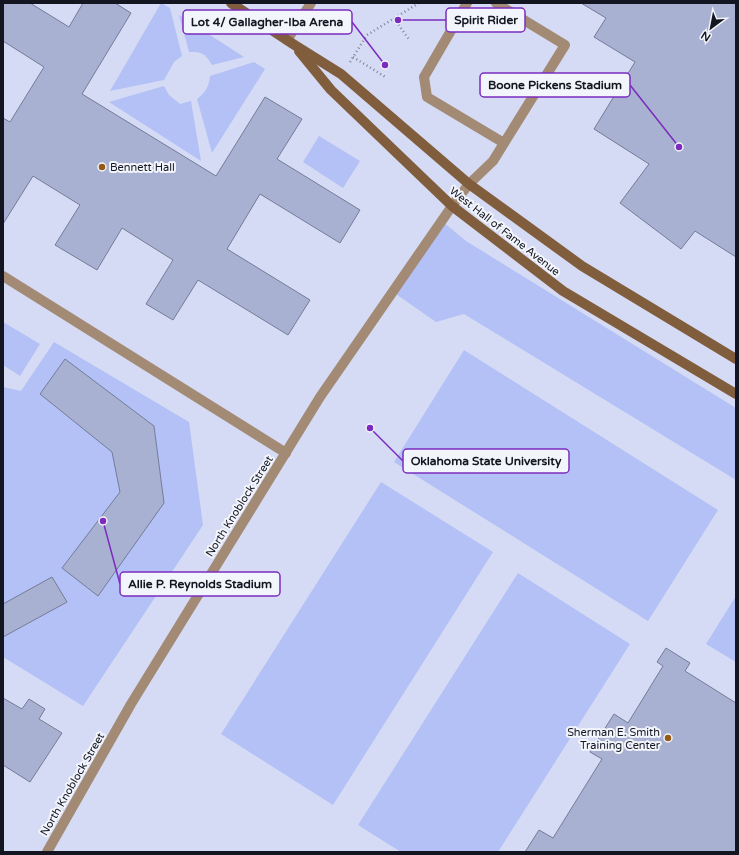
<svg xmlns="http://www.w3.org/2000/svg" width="739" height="855" font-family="'Varela Round',sans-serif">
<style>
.built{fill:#d5dbf4}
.green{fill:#b4c1f6}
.building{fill:#a8b1d1;stroke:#747c9a}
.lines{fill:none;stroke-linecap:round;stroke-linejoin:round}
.path{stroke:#808494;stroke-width:2.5;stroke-dasharray:1 3;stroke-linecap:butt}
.service{stroke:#a38a74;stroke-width:10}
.minor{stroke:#a38a74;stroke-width:10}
.secondary{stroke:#805d3c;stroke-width:10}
.poi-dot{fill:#945a17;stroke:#f3f5fc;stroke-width:1.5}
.labels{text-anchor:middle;stroke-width:4;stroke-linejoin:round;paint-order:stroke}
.poi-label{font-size:11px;fill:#131521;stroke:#f3f5fc;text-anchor:start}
.street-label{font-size:11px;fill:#131521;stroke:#f3f5fc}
.leader{fill:none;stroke:#7b2cbf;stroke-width:1.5}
.callout-dot{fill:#7b2cbf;stroke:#f3f5fc;stroke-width:1.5}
.callout{fill:#f3f5fc;stroke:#7b2cbf;stroke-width:1.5}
.callout-label{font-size:12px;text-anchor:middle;font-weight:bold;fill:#131521}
</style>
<rect width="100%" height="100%" fill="#e2e8fc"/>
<!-- built -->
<rect class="built" x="3" y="3" width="733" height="849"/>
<!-- green -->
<g class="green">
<polygon points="161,3 170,8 182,56 174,62 164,80 110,91"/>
<path d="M 179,15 L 244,57 L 212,65 C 205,53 202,52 189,52 Z"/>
<path d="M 254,62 L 265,69 L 212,153 L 197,99 C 205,93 209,87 210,76 Z"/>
<polygon points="164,86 169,95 180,104 191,101 201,161 109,102"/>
<polygon points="319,136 360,161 343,188 303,162"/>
<polygon points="442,221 466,241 736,408 736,480 464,314 436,322 393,292"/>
<polygon points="3,322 40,344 20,376 3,365"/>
<polygon points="54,342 189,422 203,525 83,706 3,657 3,387 21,391"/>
<polygon points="464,350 718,510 648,621 394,462"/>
<polygon points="381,482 493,552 333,805 221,734"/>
<polygon points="518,573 630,644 498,852 401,852 358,825"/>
<polygon points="736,596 736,662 706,644"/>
</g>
<!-- building -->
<g class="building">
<polygon points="3,3 30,3 69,27 83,3 115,3 131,13 82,94 216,176 265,97 302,119 277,159 360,210 340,243 260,194 227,249 310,300 288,335 198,280 173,320 146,304 173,260 122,228 97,270 55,245 80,205 33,176 3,224 3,118 10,122 44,67 3,41"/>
<polygon points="581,3 736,3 736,257 695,231 681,249 620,203 649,164 594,129 635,62 594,37 606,18"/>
<polygon points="65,359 154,426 164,503 98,596 62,568 120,492 112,452 40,394"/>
<polygon points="52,577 67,602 3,637 3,604"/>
<polygon points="666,648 690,663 685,671 736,703 736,852 525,852 539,830 553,838 602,759 590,752 614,714 628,723 663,666 657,662"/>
<polygon points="3,698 22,709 29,699 45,709 39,719 62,733 30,782 3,765"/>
</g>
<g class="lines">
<!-- path -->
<g class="path">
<polyline points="394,18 410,41"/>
<polyline points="353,57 387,78"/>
<polyline points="350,62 367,35 419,3"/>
</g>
<!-- service -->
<g class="service">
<polyline points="467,3 424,77 427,97 504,143"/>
<polyline points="287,40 311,3"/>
<polyline points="469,184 493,161 565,45 496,3"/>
</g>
<!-- minor -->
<g class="minor">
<polyline points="3,276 286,453"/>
<polyline points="47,852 131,704 320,397 452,206 469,184"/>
</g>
<!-- secondary -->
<g class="secondary">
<polyline points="231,3 293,44 341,74 469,184 582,266 736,359"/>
<polyline points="299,51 331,90 452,206 563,291 736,394"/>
</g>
</g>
<!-- markers -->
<g class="poi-dot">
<circle cx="102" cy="167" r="4"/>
<circle cx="668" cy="738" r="4"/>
</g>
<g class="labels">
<!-- poi labels -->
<g class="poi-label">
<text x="110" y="171">Bennett Hall</text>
<text x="660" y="736" text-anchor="end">Sherman E. Smith<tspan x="660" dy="13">Training Center</tspan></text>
</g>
<!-- street labels -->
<g class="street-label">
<text transform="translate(505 231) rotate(38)" y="4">West Hall of Fame Avenue</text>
<text transform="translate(239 506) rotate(-58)" y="4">North Knoblock Street</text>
<text transform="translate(72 784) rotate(-60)" y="4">North Knoblock Street</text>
</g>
</g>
<!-- callouts -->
<path class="leader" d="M398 20L446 20M385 65L352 22M679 147L630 85M370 428L403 461M103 521L120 584"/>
<g class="callout-dot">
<circle cx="398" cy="20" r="4"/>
<circle cx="385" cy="65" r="4"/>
<circle cx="679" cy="147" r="4"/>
<circle cx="370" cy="428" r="4"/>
<circle cx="103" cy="521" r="4"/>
</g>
<g class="callout">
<rect x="446" y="8" width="79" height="24" rx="4"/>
<rect x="183" y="10" width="169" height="24" rx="4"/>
<rect x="480" y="73" width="150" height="24" rx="4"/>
<rect x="403" y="449" width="166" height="24" rx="4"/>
<rect x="120" y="572" width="160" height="24" rx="4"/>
</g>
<g class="callout-label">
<text x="486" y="24">Spirit Rider</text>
<text x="267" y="26">Lot 4/ Gallagher-Iba Arena</text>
<text x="555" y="89">Boone Pickens Stadium</text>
<text x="486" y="465">Oklahoma State University</text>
<text x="200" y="588">Allie P. Reynolds Stadium</text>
</g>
<!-- border -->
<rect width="739" height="855" fill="none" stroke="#131521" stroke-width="8"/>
<!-- north arrow -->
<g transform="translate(711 28) rotate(212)" stroke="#f3f5fc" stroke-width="3" paint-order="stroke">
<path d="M0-3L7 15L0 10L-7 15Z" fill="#131521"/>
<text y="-6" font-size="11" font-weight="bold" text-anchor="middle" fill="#131521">N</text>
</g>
</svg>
